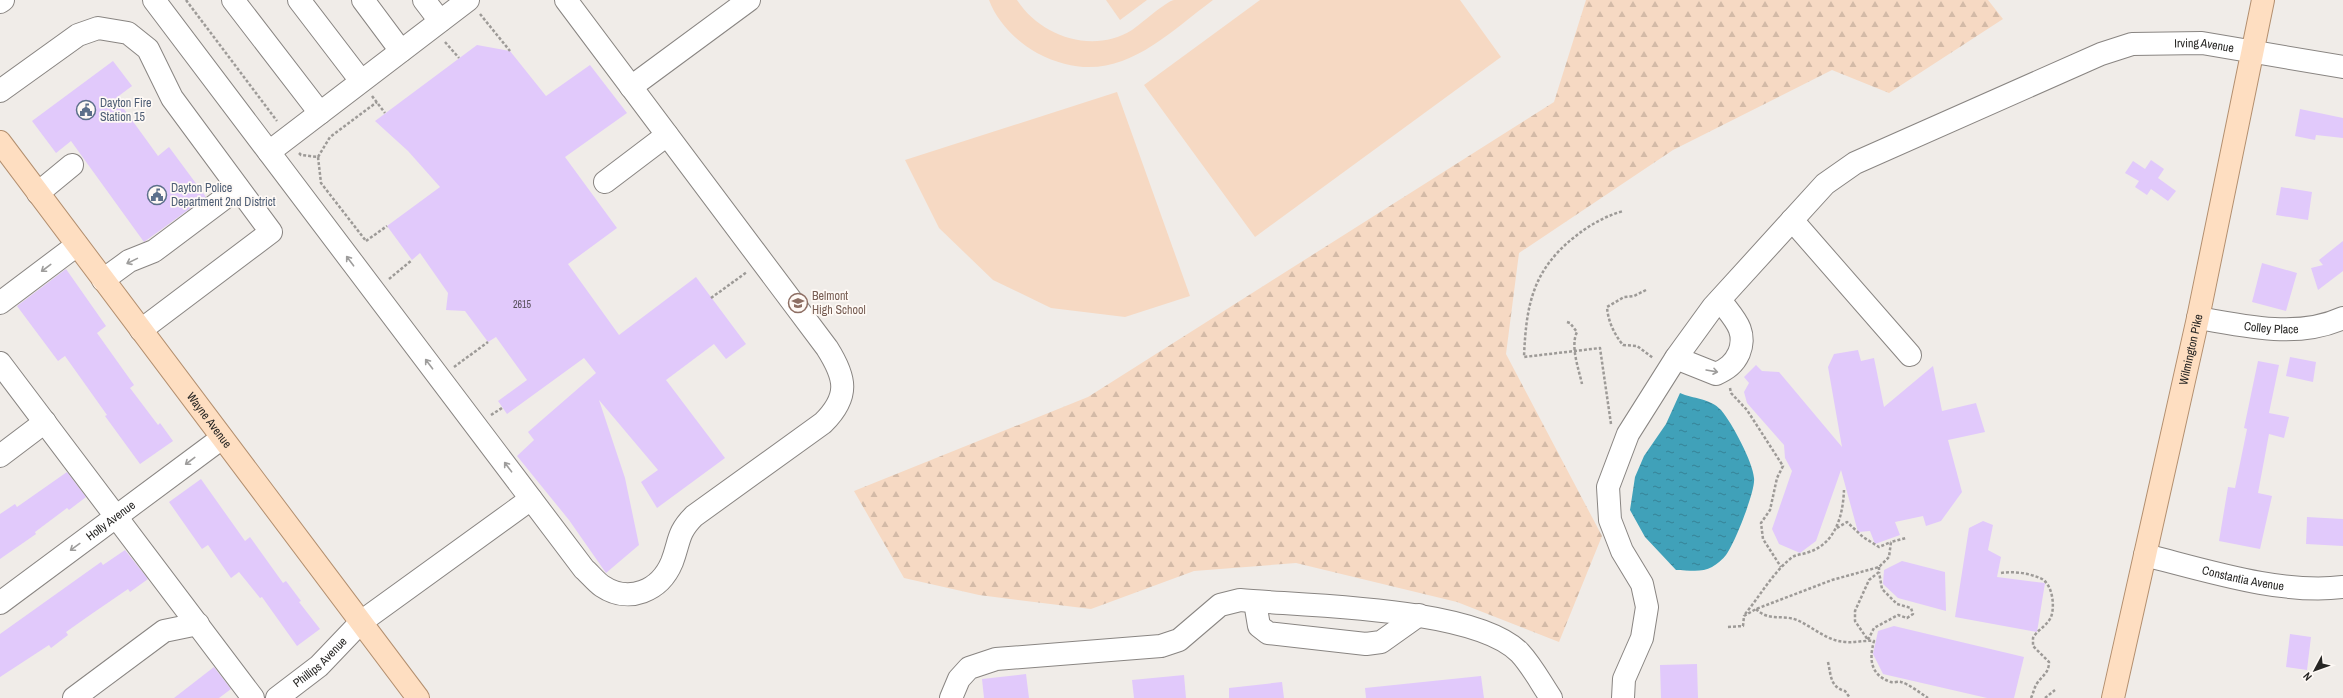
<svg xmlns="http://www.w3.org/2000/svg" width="2343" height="698" font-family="'Archivo Narrow',sans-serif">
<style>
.forest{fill:url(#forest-firs)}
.garden{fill:#f6d9c3}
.water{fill:url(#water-ripples)}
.building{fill:#e1c9fb}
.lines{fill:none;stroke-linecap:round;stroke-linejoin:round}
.minor-casing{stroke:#898582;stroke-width:24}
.major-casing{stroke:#b38f6f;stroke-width:24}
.path{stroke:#9d9a97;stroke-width:2.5;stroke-dasharray:3 2;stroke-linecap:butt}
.minor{stroke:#fff;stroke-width:22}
.major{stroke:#fedec1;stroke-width:22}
.oneway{stroke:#9e9d9c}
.labels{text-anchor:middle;stroke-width:3.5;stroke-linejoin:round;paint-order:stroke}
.number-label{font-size:10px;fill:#564f5a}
.street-label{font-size:12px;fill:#272624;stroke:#fef9f5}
.service-label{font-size:12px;fill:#4e5e75;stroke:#fef9f5;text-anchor:start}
.education-label{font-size:12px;fill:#785e54;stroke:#fef9f5;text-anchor:start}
</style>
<defs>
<pattern id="forest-firs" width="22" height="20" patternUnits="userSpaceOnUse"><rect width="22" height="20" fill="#f6d9c3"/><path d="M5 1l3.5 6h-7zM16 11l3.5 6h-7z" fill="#d3baa7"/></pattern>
<pattern id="water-ripples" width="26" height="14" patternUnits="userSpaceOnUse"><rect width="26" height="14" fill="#40a1b9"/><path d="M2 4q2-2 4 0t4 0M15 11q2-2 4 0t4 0" fill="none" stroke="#368396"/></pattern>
</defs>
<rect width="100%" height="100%" fill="#f0ece8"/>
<!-- forest -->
<polygon class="forest" points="1586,0 1988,0 2003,19 1889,93 1832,70 1673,150 1519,253 1506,354 1602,536 1559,642 1457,602 1296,563 1194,571 1091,609 979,595 904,578 854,491 1088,397 1554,102"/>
<!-- garden -->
<g class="garden">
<path d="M 989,0 L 1017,0 C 1041,37 1093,54 1132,30 C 1141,24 1165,2 1174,0 C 1186,0 1201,0 1213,0 C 1157,42 1112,92 1037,53 C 1017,42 997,22 989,0 Z"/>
<polygon points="1106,0 1147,0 1120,20"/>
<polygon points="1260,0 1460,0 1501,57 1255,237 1144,85"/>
<polygon points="1117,92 1190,296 1125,317 1051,308 993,280 939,228 905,160"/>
</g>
<!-- water -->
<path class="water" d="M 1680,393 C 1693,399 1710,398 1721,410 C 1732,423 1753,462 1754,478 C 1756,490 1734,545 1726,555 C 1723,559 1717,564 1712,567 C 1702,573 1688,570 1676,570 L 1645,537 L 1630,510 L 1635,477 L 1644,456 L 1666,424 Z"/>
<!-- building -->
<g class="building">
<polygon points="477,45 510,51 546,96 590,65 627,113 565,157 617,228 568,264 619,335 696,277 746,344 726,359 714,344 666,380 725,458 657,508 641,482 658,470 599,400 625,478 639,545 606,573 569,520 517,456 534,440 528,432 596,373 584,358 507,414 498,401 527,380 496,337 488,342 465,311 446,310 448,293 420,253 412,260 387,226 440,187 408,151 375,121"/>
<polygon points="113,61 132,86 116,98 158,156 169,147 206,197 144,242 71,141 56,153 32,121"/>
<polygon points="2300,109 2343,118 2343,138 2316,135 2315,140 2295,136"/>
<polygon points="2151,160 2164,169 2158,178 2176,191 2168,201 2151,189 2147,195 2135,187 2139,181 2125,173 2133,161 2145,169"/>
<polygon points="2281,187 2312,192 2308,220 2276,215"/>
<polygon points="2343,241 2343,271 2318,290 2311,268 2323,265 2319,260"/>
<polygon points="2262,263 2297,273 2286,311 2252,302"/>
<polygon points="66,269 106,326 97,333 134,385 130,388 158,425 160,423 173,441 140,464 105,416 107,415 65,356 58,361 17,306"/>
<polygon points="1858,350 1861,361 1874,358 1884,407 1933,366 1942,411 1976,403 1985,432 1948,440 1962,492 1941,521 1926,526 1923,516 1895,522 1900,535 1875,544 1870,531 1858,532 1841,470 1816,541 1800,553 1779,544 1772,529 1792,471 1785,458 1784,445 1747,403 1744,392 1749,383 1744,377 1756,365 1762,371 1779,372 1842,447 1828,367 1834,354"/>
<polygon points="2290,357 2316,362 2313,382 2286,376"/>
<polygon points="2258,361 2279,365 2269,413 2289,417 2284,438 2269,434 2258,493 2272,496 2260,549 2219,541 2228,487 2235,488 2247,429 2244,428"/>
<polygon points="67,472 86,497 69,510 67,508 35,532 36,534 0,559 0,514 15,504 17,507"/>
<polygon points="201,479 245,541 250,537 283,583 286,581 301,601 299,602 320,629 297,646 262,597 260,598 239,572 231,578 208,545 202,549 169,502"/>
<polygon points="2307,517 2343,519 2343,546 2306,544"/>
<polygon points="1983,521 1993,525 1988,550 2001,557 1997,577 2045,583 2037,632 1955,617 1969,528"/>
<polygon points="125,550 148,579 130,592 128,589 90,615 66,632 68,635 51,648 49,645 0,677 0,634 101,562 103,565"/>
<polygon points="1902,561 1945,572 1946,611 1898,598 1883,584 1884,570"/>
<polygon points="1894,626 2024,657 2014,698 1987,698 1883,674 1873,654 1878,631"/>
<polygon points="2290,634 2311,637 2307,670 2286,667"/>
<polygon points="1697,664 1698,698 1661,698 1660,665"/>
<polygon points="214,667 231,689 219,698 174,698"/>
<polygon points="1026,674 1029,698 984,698 982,679"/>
<polygon points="1184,675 1186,698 1134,698 1132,680"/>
<polygon points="1481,676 1484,698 1366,698 1365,688"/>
<polygon points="1282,682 1284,698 1229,698 1229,688"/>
</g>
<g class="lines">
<!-- minor casing -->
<g class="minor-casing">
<g id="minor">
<path d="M 154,0 L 584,569 C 590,574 595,581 602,586 C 629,604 660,591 672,562 C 680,541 677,533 694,516 L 823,423 C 850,396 846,378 827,348 L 566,0"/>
<polyline points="233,0 320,113"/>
<polyline points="299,0 361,81"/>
<polyline points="363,0 401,51"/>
<polyline points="424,0 440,21"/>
<polyline points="0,2 3,0"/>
<polyline points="631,87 749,0"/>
<polyline points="0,91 78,35 98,28 128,33 148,49 172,98 271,232 141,330"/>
<polyline points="269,152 468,0"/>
<polyline points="605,182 667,135"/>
<polyline points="38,193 72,165"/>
<polyline points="1792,220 1910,355"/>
<polyline points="103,280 129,261 154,251 238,188"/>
<polyline points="0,303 77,245"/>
<path id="s1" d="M 2198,318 C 2246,326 2297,339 2343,318"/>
<path d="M 1676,358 L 1716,374 C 1727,369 1734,364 1739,353 C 1748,330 1733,318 1720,300"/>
<polyline points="0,363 253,698"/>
<polyline points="0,456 45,422"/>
<path id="s2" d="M 2145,555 C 2205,570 2282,595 2343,587"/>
<polyline points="1255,602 1259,626 1268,633 1366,644 1381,642 1419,615"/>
<path id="s3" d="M 0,603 L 222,438"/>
<polyline points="74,698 164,631 198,624"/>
<path id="s4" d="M 277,698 L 319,666 L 361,622 L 531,499"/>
<path d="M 951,698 L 959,679 L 969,668 L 996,659 L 1161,646 L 1179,640 L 1220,605 L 1240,600 C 1305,606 1476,607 1520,653 C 1532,666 1541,683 1551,698"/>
<path id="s5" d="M 1623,698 L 1624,679 L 1642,638 L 1647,607 L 1642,584 L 1622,551 L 1610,520 L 1608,487 L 1628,434 L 1676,358 L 1713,307 L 1825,184 L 1855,163 L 2101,54 L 2132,44 L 2202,43 L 2343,67"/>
</g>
</g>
<!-- major casing -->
<g class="major-casing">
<g id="major">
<path id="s6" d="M 0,142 L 418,698"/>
<path id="s7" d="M 2113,698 L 2198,318 L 2263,0"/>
</g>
</g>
<!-- path -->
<g class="path">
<polyline points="186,0 277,121"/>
<polyline points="480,14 510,51"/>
<polyline points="445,42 459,58"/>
<polyline points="372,96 385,113"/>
<polyline points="299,153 301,155 318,157 321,183 366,241"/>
<polyline points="318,157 330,137 377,102"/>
<polyline points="366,241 387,226"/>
<polyline points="389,279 412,260"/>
<path d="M 1646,290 L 1634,296 L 1624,297 L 1607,307 C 1608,321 1614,334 1623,345 L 1637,346 L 1653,358"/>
<polyline points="711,298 747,272"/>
<path d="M 1567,322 L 1570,323 L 1577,332 C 1570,346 1579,370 1582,384"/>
<polyline points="454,367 488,342"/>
<polyline points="1730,388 1731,393 1747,410 1783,466 1777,478 1770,510 1761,523 1763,539 1781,567"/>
<polyline points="491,415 502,408"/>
<path d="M 1611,424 L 1600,348 L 1524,357 C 1526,307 1532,272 1572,239 C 1588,226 1603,217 1623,211"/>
<polyline points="1837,528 1847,522 1863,537 1879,547 1891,542"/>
<polyline points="1879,567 1879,572 1869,580 1855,611 1855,621 1868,640 1874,628 1898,615 1907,618 1913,614 1911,608 1897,604 1882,589 1879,572"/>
<path d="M 2001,573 C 2014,571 2028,573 2040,578 C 2053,583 2055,607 2051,617 C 2047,626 2037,630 2033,638 L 2033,646 L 2049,662 C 2049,674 2041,676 2036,685 C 2034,689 2033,694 2031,698"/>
<path d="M 1756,609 C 1769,622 1782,614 1797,620 C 1813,627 1827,641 1845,642 C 1855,643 1864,640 1874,641 C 1869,659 1870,675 1891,682 C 1894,683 1898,681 1901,682 C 1909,684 1920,693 1928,698"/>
<path d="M 1745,614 C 1760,596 1772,574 1790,559 C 1795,554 1802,555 1809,552 C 1836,543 1843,515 1844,490"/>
<polyline points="1728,627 1743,626 1744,616 1756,609 1832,580 1879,567 1889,557 1891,542 1906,538"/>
<path d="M 1828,662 C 1831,675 1830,687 1845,691 L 1850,698"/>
<polyline points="2045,698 2055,690"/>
</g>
<!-- minor -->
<use href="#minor" class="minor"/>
<!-- major -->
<use href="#major" class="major"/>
</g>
<!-- one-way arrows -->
<defs><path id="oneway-shaft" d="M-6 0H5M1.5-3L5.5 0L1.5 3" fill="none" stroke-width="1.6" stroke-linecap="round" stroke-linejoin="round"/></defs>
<g class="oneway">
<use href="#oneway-shaft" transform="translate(132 261) rotate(154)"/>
<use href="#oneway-shaft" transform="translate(350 261) rotate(-127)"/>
<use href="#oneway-shaft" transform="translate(46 268) rotate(143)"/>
<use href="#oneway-shaft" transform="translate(429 364) rotate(-127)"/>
<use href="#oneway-shaft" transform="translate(1712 371) rotate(10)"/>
<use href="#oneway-shaft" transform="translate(190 461) rotate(143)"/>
<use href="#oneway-shaft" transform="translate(508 467) rotate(-127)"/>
<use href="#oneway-shaft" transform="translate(75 547) rotate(144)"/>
</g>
<!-- icons -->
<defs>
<g id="civic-ring" transform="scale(1)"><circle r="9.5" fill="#fef9f5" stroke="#5c6f8a" stroke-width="1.5"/><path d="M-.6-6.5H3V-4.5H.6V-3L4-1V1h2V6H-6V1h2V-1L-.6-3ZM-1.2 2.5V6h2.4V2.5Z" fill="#5c6f8a"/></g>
<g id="school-ring" transform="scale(1)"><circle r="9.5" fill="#fef9f5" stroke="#8d6e63" stroke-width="1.5"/><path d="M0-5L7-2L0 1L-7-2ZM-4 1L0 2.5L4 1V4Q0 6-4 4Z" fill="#8d6e63"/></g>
</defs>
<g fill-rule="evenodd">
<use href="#civic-ring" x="86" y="110"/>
<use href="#civic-ring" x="157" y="195"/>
<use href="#school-ring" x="798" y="303"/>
</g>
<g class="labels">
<!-- number labels -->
<g class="number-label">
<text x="522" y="308">2615</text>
</g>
<!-- street labels -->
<g class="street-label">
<text dy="4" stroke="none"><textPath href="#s5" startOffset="1010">Irving Avenue</textPath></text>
<text dy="4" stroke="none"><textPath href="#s1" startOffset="74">Colley Place</textPath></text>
<text dy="4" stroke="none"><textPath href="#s7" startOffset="357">Wilmington Pike</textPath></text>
<text dy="4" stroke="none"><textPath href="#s6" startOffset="348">Wayne Avenue</textPath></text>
<text dy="4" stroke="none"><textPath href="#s3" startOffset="138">Holly Avenue</textPath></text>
<text dy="4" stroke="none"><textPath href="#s2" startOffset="101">Constantia Avenue</textPath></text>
<text dy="4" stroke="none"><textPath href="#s4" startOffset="56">Phillips Avenue</textPath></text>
</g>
<!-- service labels -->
<g class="service-label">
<text x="100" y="107">Dayton Fire<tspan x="100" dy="14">Station 15</tspan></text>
<text x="171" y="192">Dayton Police<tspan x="171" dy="14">Department 2nd District</tspan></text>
</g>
<!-- education labels -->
<g class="education-label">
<text x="812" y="300">Belmont<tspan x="812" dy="14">High School</tspan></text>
</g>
</g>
<!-- north arrow -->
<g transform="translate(2315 670) rotate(229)" stroke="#fef9f5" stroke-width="3" paint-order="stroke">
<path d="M0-3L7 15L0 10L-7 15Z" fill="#272624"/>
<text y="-6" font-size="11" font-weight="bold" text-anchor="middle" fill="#272624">N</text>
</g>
</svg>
